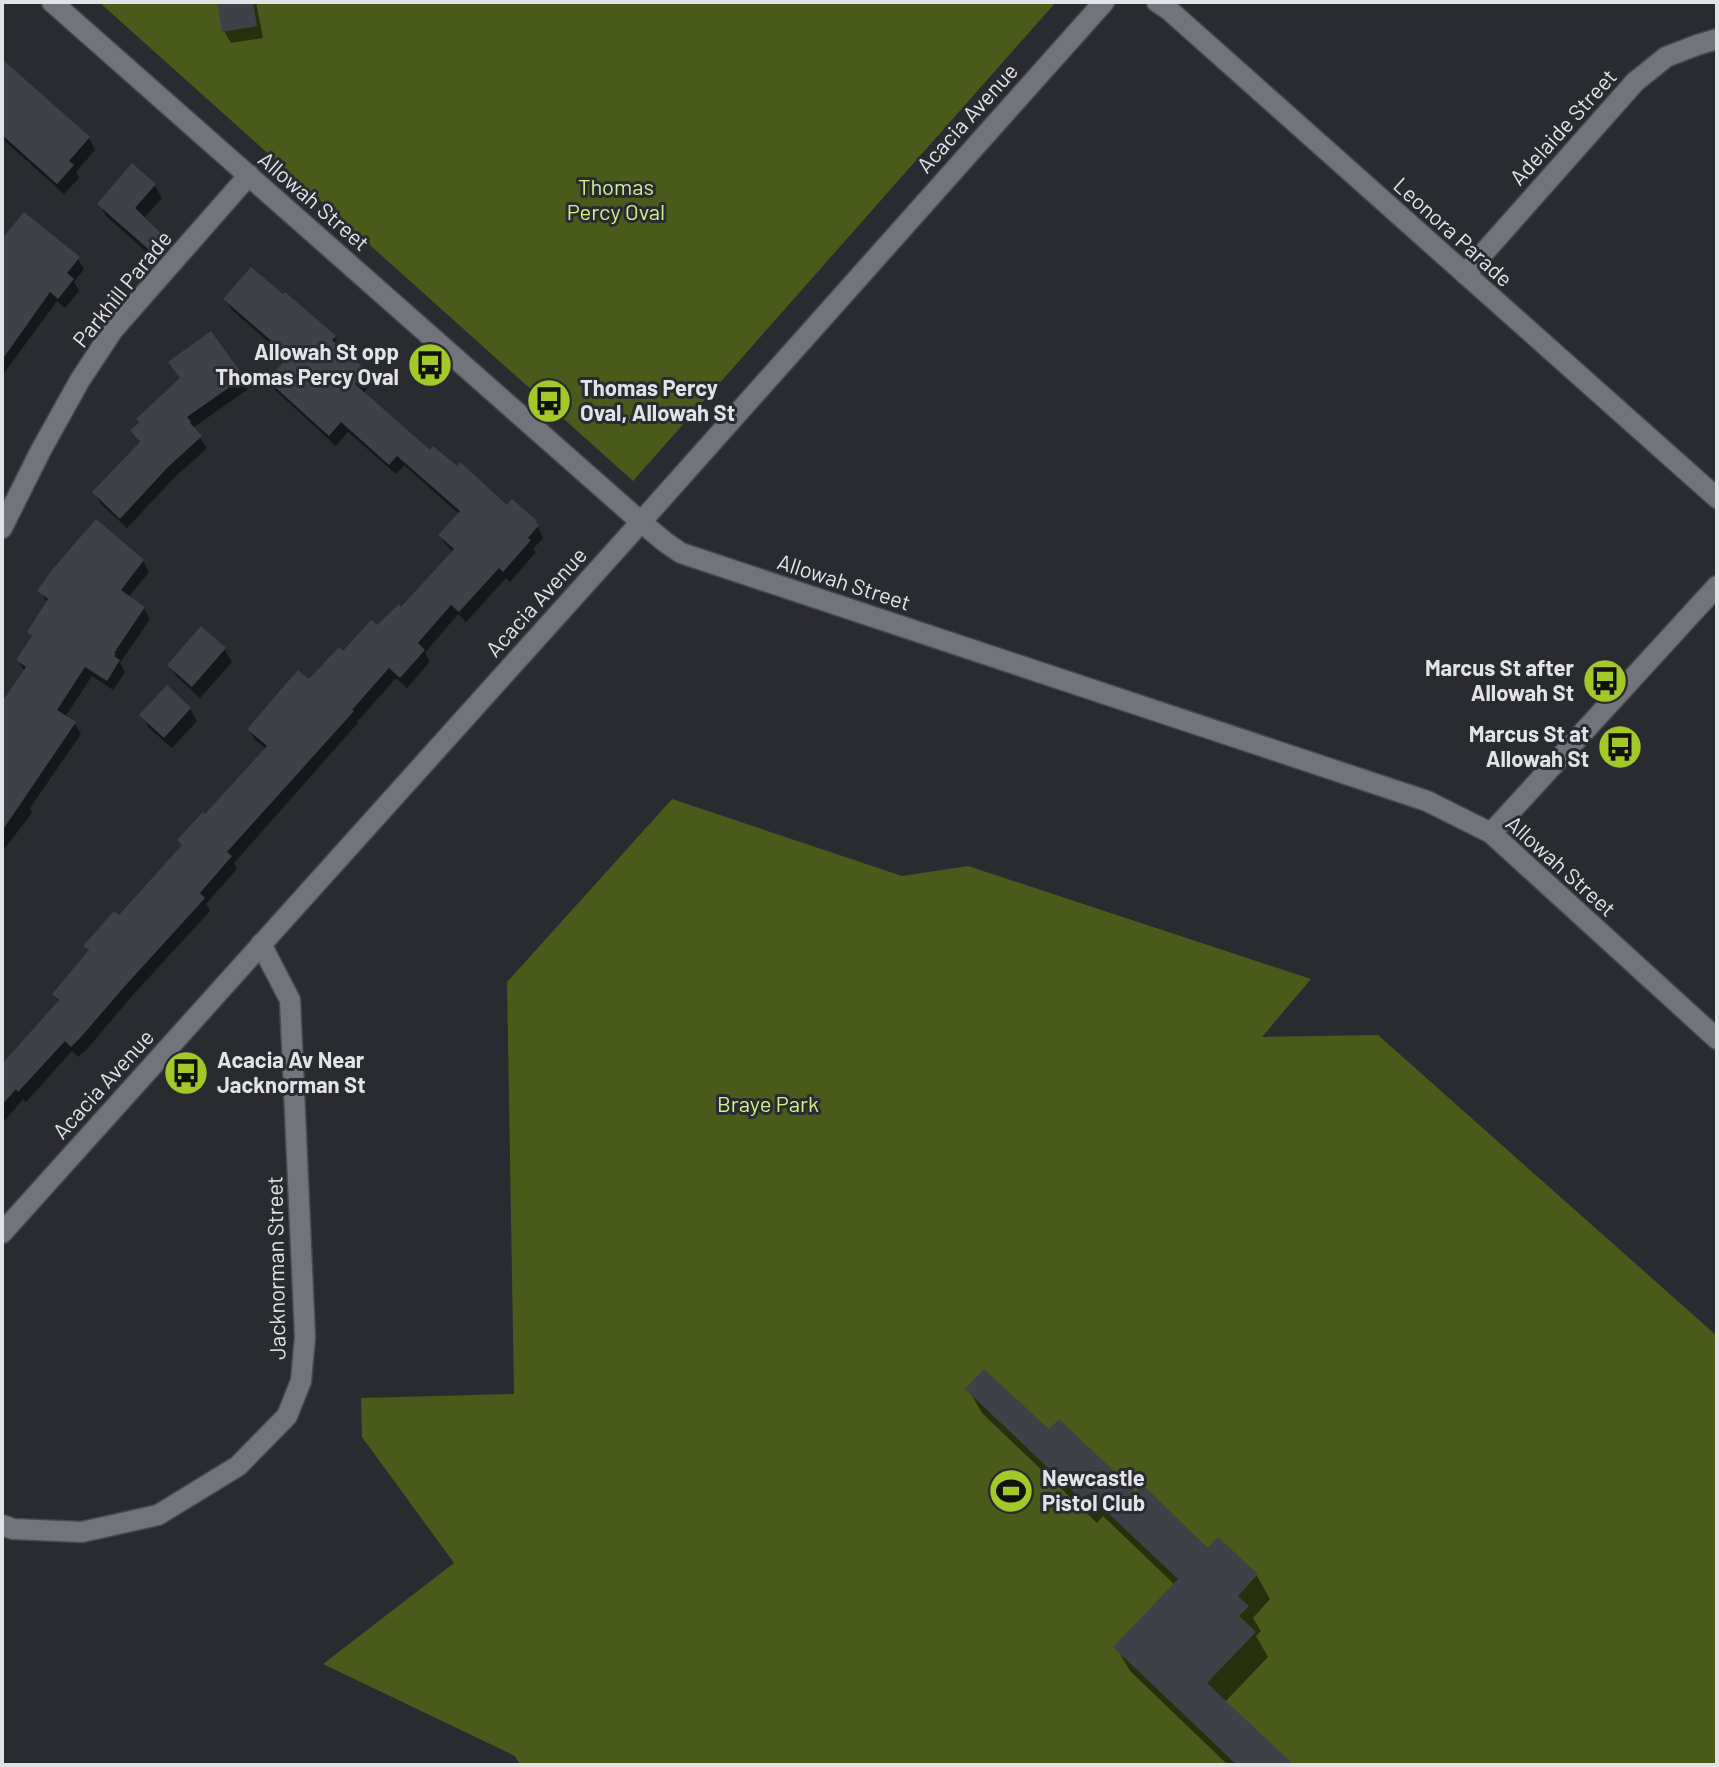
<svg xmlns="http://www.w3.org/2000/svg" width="1719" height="1767" font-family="Barlow,sans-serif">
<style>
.green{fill:#495a1a}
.shadow{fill:#0007}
.building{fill:#3f4148}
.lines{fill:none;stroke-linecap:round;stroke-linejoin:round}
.minor-casing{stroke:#48494f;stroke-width:23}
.minor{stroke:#72747b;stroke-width:20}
.labels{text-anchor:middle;stroke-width:6;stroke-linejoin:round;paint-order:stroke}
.street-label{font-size:22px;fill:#e2e3e7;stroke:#292b31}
.park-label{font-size:22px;fill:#d1f189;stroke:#292b31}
.poi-label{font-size:22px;font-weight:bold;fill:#e2e3e7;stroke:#292b31;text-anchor:end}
</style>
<rect width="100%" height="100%" fill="#292b31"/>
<!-- green -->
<g class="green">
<polygon points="99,2 1056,2 633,481"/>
<polygon points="672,799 902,876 968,866 1311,979 1262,1037 1378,1035 1717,1336 1717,1765 520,1765 515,1756 323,1664 454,1563 362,1437 361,1398 514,1394 507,982"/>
</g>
<!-- shadow -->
<g class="shadow">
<polygon points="219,2 256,2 263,38 231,43 224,31"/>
<polygon points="2,61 89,138 95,150 76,172 79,178 64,194 6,142 2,136"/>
<polygon points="155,186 162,198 143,219 165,241 172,253 161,265 106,216 99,204"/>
<polygon points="2,243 78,259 84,269 74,282 79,291 65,308 57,301 2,376"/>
<polygon points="225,299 334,337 340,348 365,373 372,384 363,393 430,453 507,508 536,522 543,538 533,549 536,552 510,582 506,578 466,622 458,614 425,653 430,662 407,688 396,678 357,722 358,723 234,863 237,869 206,904 210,911 131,997 87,1049 78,1057 72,1051 26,1102 23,1099 2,1124 2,1067 59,1003 54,994 90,953 86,946 119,918 183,846 205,816 266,749 255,740 249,729 402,609 454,553 447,546 440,536 460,515 404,465 396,474 348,432 336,446 276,391 270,380 289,360 232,310"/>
<polygon points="242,378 248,389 193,428 207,448 174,478 127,528 101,504 95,493 141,444 132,431"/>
<polygon points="143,561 149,572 128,598 144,609 150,619 120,663 125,672 113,690 92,676 65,717 75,724 81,734 30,808 32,813 2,852 2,704 25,672 18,660 33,638 29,632 48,604 40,591"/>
<polygon points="225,650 232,662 200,698 177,677 170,665"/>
<polygon points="190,709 197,721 172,748 149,728 142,715"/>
<polygon points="968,1389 1049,1432 1136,1495 1208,1550 1257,1576 1270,1599 1253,1618 1261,1631 1256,1636 1268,1657 1225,1702 1291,1765 1228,1765 1130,1671 1116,1647 1175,1585 1103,1516 1097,1523 982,1413"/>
</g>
<!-- building -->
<g class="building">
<polygon points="217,2 253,2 257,26 222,32"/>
<polygon points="2,59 90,137 69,161 74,165 57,184 2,135"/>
<polygon points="132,163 156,184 135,208 167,239 154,254 97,204"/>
<polygon points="24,212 80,257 67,273 74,279 58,299 50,292 2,360 2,239"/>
<polygon points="251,267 283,294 285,292 298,303 336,336 332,340 367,371 355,384 430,450 433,446 457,466 460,462 507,505 512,499 537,521 536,523 539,525 528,538 531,540 503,572 499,568 459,612 451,605 418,643 425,650 400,678 389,668 352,710 354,711 227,852 232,856 200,893 205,898 125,986 81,1037 71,1047 65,1041 18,1092 16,1089 2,1105 2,1064 59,1000 52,994 89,950 83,946 114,911 119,915 182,845 177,840 203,812 205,814 267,746 247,729 298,670 309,679 339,647 343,651 371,620 377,625 399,604 401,607 454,549 438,535 460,511 397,456 389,465 341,422 329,436 267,380 289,356 223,299"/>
<polygon points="211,331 244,377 187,417 191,422 190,423 202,436 168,467 120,519 92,492 140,442 130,430 139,423 136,419 180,378 168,362"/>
<polygon points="96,519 144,560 121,590 145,607 114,653 116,654 114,656 120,660 107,681 85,667 57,710 76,722 2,831 2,702 26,667 16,660 32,636 27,632 48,599 37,591 52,570"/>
<polygon points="201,626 226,648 192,687 167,665"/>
<polygon points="167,685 191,708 164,738 139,715"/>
<polygon points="984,1369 1049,1429 1059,1419 1136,1492 1143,1485 1208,1548 1218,1537 1258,1574 1238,1596 1249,1606 1239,1616 1256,1632 1207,1683 1294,1765 1237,1765 1113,1647 1178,1579 1088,1494 1082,1500 965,1389"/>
</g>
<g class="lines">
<!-- minor casing -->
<g class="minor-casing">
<g id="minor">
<polyline points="52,2 641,522 665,542 681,553 1427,801 1491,833 1717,1039"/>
<polyline points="1157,2 1169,10 1717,498"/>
<polyline points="1465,274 1635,82 1666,57 1697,45 1717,39"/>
<polyline points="2,528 41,450 80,380 113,330 249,175"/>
<polyline points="1491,833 1717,586"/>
<polyline points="2,1233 624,541 1104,2"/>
<polyline points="2,1525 13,1529 82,1532 158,1515 238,1466 287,1416 301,1381 305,1337 290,1000 261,944"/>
</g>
</g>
<!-- minor -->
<use href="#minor" class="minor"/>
</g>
<!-- icons -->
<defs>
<g id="bus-disc" transform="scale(2.3)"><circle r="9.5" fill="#a2c927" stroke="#292b31"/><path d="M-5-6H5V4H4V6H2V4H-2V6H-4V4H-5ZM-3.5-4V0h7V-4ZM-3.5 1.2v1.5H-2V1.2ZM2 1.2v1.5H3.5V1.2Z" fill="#111"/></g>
<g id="stadium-disc" transform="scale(2.3)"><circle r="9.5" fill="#a2c927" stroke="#292b31"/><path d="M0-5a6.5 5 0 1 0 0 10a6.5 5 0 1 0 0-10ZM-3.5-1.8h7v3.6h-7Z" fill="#111"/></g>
</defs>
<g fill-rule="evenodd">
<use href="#bus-disc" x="430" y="365"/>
<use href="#bus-disc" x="549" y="401"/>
<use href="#bus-disc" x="1605" y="681"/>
<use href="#bus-disc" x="1620" y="747"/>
<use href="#bus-disc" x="186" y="1073"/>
<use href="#stadium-disc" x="1011" y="1491"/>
</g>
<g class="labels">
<!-- street labels -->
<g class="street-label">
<text transform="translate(967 118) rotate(-48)" y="8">Acacia Avenue</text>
<text transform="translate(1563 127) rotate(-48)" y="8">Adelaide Street</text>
<text transform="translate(314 201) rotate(41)" y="8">Allowah Street</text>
<text transform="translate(1453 232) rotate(42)" y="8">Leonora Parade</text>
<text transform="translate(122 289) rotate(-51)" y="8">Parkhill Parade</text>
<text transform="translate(844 582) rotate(18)" y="8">Allowah Street</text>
<text transform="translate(536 602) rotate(-48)" y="8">Acacia Avenue</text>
<text transform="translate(1561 866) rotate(42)" y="8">Allowah Street</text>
<text transform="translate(103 1084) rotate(-48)" y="8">Acacia Avenue</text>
<text transform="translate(276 1268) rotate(-91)" y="8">Jacknorman Street</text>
</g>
<!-- park labels -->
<g class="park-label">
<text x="616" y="195">Thomas<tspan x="616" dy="25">Percy Oval</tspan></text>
<text x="768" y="1112">Braye Park</text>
</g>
<!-- poi labels -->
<g class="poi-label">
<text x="399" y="360">Allowah St opp<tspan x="399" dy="25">Thomas Percy Oval</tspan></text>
<text x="580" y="396" text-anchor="start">Thomas Percy<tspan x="580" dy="25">Oval, Allowah St</tspan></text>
<text x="1574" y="676">Marcus St after<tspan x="1574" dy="25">Allowah St</tspan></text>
<text x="1589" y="742">Marcus St at<tspan x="1589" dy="25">Allowah St</tspan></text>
<text x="217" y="1068" text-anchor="start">Acacia Av Near<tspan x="217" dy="25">Jacknorman St</tspan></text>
<text x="1042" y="1486" text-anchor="start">Newcastle<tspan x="1042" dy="25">Pistol Club</tspan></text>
</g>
</g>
<!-- border -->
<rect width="1719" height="1767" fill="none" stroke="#e2e3e7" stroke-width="8"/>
</svg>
